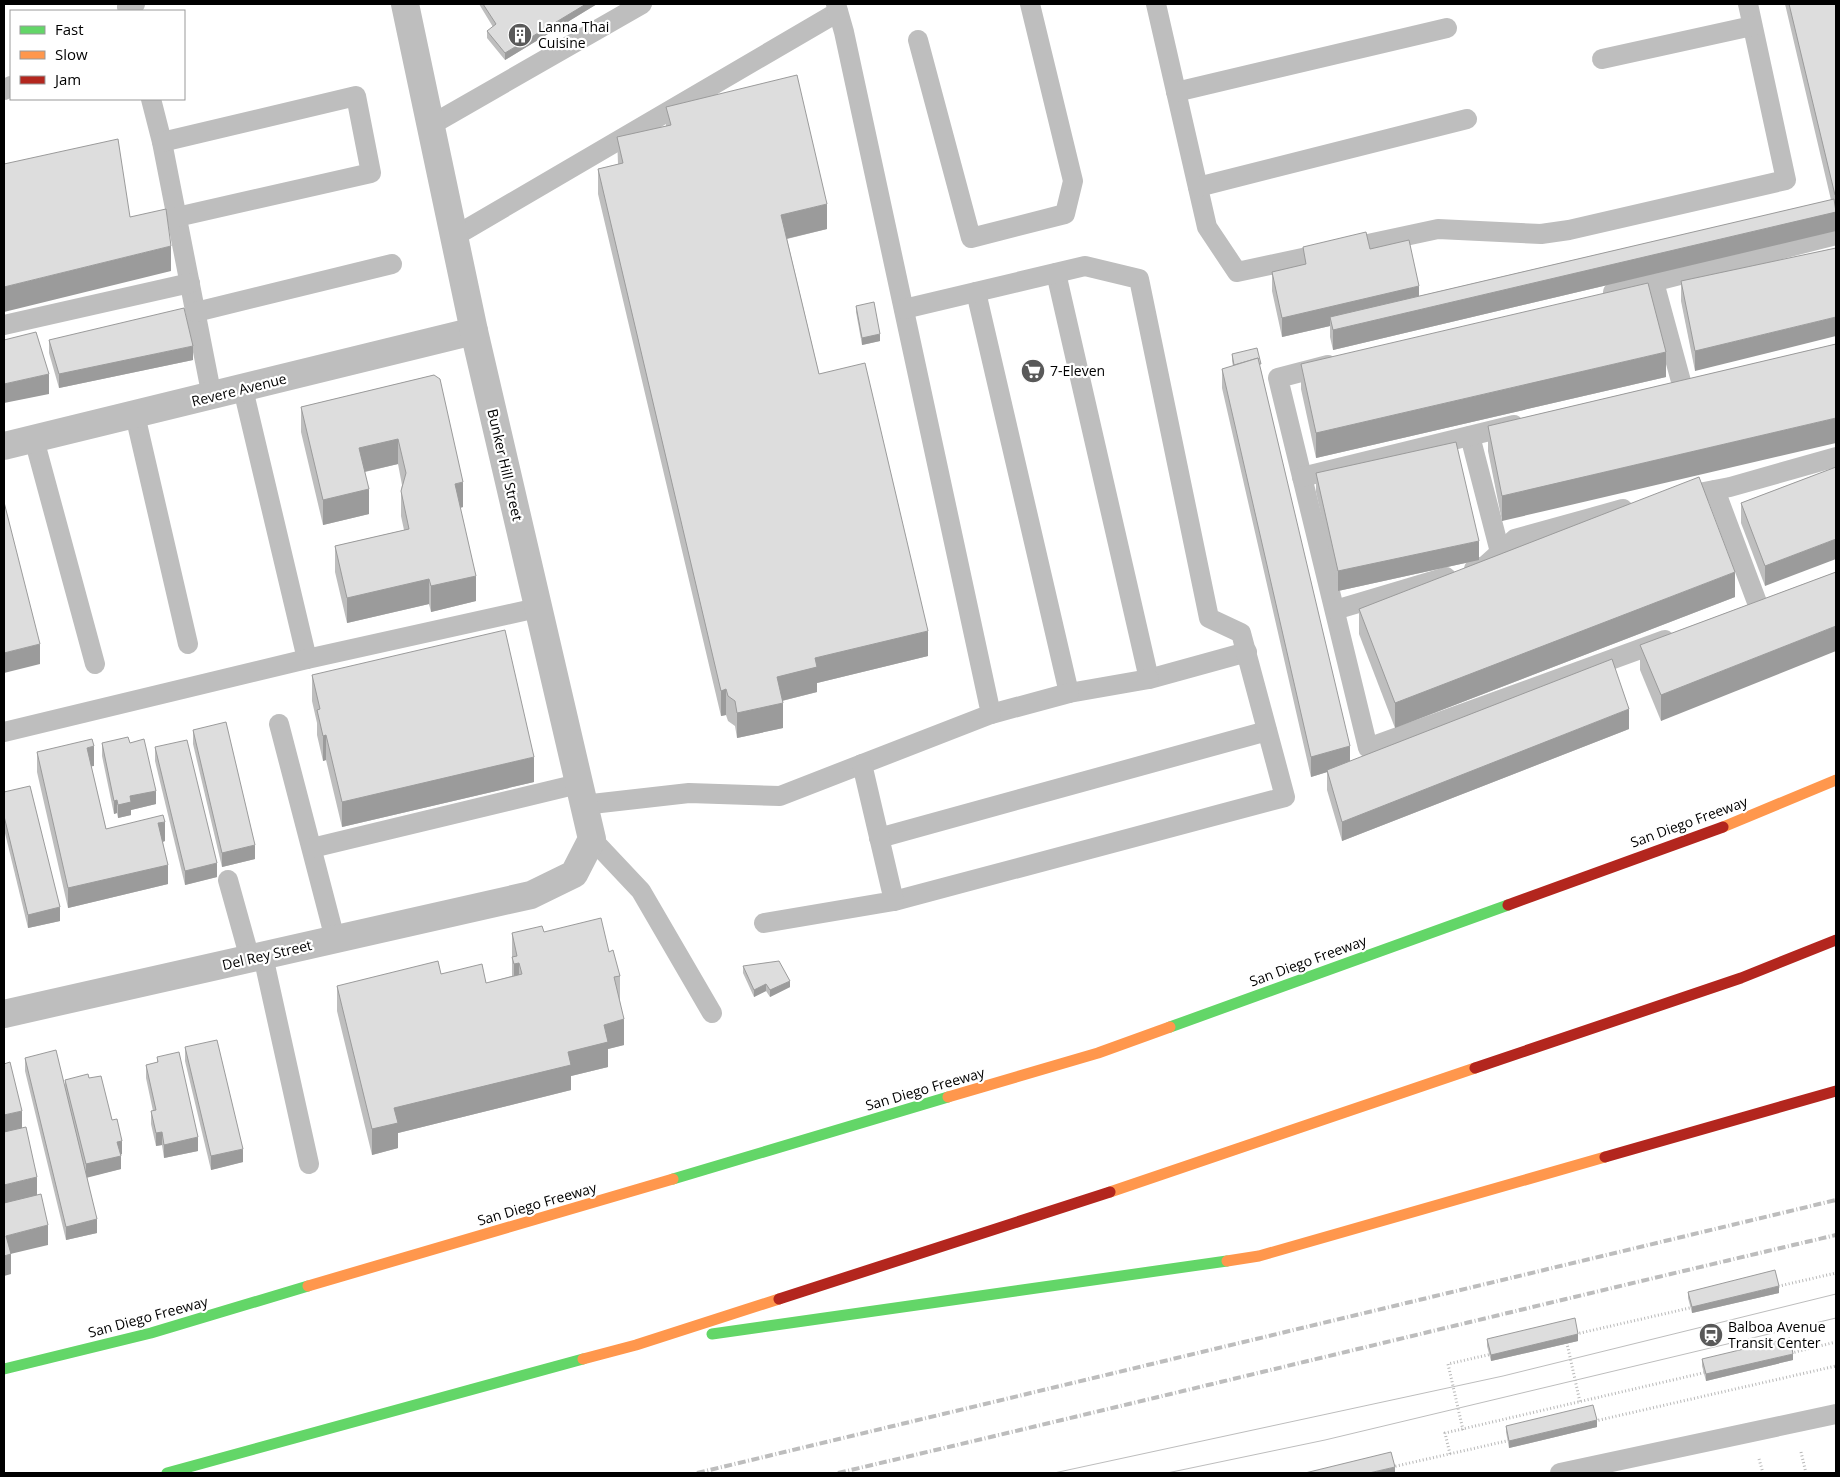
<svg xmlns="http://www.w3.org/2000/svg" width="1840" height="1477" font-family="'Open Sans',sans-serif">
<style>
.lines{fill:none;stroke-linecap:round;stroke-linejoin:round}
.path{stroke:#b8b8b8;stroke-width:3;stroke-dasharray:1 2.5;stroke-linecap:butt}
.lane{stroke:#bebebe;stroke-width:20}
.street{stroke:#bebebe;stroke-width:28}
.fast{stroke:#63d668;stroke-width:11}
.slow{stroke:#ff974d;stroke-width:11}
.jam{stroke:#b3261e;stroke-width:11}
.tram{stroke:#bdbdbd;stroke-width:1}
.rail{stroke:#bdbdbd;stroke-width:4;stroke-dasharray:8 2.5 1 2.5;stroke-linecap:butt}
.wall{fill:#bebebe}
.shaded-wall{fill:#9b9b9b}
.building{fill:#ddd;stroke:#9b9b9b}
.labels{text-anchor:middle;stroke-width:4.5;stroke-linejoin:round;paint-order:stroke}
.poi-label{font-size:14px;fill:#000;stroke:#fff;text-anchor:start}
.street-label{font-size:14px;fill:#000;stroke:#fff}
</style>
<rect width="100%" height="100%" fill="#fff"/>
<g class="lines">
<!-- path -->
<g class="path">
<polyline points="1775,1287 1836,1273"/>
<polyline points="1576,1334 1694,1307"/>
<polyline points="1566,1339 1580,1402"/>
<polyline points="1791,1353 1836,1342"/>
<polyline points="1595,1421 1836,1366"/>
<polyline points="1463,1430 1448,1364 1492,1354"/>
<polyline points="1801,1452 1806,1473"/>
<polyline points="1450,1454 1445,1433 1707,1372"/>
<polyline points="1759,1459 1763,1473"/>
<polyline points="1392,1467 1511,1440"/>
</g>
<!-- lane -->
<g class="lane">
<polyline points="1156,4 1207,227 1237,272 1438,229 1541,234 1569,230 1786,180 1748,4"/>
<polyline points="127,7 135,4"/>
<polyline points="918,40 971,238 1065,214 1073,181 1030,4"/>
<polyline points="1602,59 1752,26"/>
<polyline points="4,90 11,86"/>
<polyline points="1176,92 1447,28"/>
<polyline points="151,99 162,142 212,397"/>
<polyline points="431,125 642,4"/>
<polyline points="162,142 356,96 371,173 177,217"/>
<polyline points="1198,187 1467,119"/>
<polyline points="455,236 838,12"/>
<polyline points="1056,273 1149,679 1247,652"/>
<polyline points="1654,282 1682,385"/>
<polyline points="976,292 1069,693 1149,679"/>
<polyline points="1613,292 1836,235"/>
<polyline points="196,312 392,264"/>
<polyline points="4,325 190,283"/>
<polyline points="1328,365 1278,378 1368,748 1665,640"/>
<polyline points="243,389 307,659"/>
<polyline points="135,415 188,644"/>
<polyline points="1470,436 1500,552"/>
<polyline points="34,439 95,664"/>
<polyline points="1302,477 1514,425"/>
<polyline points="1715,490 1758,605"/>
<polyline points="1678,497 1730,487 1836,457"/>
<polyline points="1474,569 1485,566 1515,539 1623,509"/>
<polyline points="1335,610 1446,577"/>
<polyline points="991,714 1069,693"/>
<polyline points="279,724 335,939"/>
<polyline points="4,732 307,659 537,608"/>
<polyline points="583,805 689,793 780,796 991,714 844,32 836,4"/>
<polyline points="879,838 1267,731"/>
<polyline points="592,839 641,891 712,1013"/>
<polyline points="312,848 578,784"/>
<polyline points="228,880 250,959"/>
<polyline points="894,901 1285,797 1241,633 1209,618 1139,279 1085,266 904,309"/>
<polyline points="764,923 894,901 862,764"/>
<polyline points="263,956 309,1164"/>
<polyline points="1560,1473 1836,1414"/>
</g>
<!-- street -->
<g class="street">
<polyline points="4,446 474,331"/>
<polyline points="4,1014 531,895 574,874 592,839 474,331 405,4"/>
</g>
<!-- fast -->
<g class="fast">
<polyline points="1170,1027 1508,905"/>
<polyline points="673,1179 948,1097"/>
<polyline points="712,1334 1227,1261"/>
<polyline points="4,1369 151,1333 308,1286"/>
<polyline points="167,1473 583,1359"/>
</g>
<!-- slow -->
<g class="slow">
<polyline points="1723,827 1836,780"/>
<polyline points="948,1097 1098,1053 1170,1027"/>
<polyline points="1110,1192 1475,1068"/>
<polyline points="1227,1261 1259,1256 1605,1157"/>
<polyline points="308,1286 673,1179"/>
<polyline points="583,1359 636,1345 779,1299"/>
</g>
<!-- jam -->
<g class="jam">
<polyline points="1508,905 1723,827"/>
<polyline points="1475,1068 1741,978 1836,940"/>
<polyline points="1605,1157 1836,1091"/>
<polyline points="779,1299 1110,1192"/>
</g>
<!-- tram -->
<g class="tram">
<polyline points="1054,1473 1503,1376 1836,1294"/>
<polyline points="1167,1473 1325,1440 1836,1318"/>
</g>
<!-- rail -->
<g class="rail">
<polyline points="697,1473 1836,1200"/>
<path d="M 838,1473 C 1171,1395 1503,1313 1836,1235"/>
</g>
</g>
<!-- wall -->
<g class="wall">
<polygon points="479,4 597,4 505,60 487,38 487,31 493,27"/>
<polygon points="1785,4 1836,4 1836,231 1333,350 1330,337 1330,326 1282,337 1272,291 1272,272 1303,265 1303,247 1370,249 1419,296 1831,200"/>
<polygon points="666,107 827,229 787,239 819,374 928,656 817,683 817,692 782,701 783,728 737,738 735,726 728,721 726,715 721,716 598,194 598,169 618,164 617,137 666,126"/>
<polygon points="1836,248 1695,371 1681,301 1681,281"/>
<polygon points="856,306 880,341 862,345 856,312"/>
<polygon points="49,340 193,360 59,388 49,353"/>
<polygon points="1836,344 1502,521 1488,451 1488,426"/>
<polygon points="1232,354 1261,370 1350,761 1629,729 1342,841 1327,790 1327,772 1311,777 1222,388 1222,369 1233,366 1232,361"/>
<polygon points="1301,364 1666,377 1316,458 1301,389"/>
<polygon points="434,375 463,507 460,508 476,601 431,612 429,604 347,623 335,572 335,546 404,530 401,516 401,491 402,485 398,464 365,472 369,514 323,525 301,432 301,407"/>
<polygon points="1836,467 1765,586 1741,523 1741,503"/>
<polygon points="1316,473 1479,560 1338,591 1316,492"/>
<polygon points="1836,572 1661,721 1640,670 1640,645"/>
<polygon points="1735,597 1395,728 1359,634 1359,609"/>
<polygon points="312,675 534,782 342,827 326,760 323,761 317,735 317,723 312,701"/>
<polygon points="193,730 255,859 222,867 193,744"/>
<polygon points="102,743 130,743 156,804 131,810 131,815 118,818 117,813 114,814 102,756"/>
<polygon points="155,747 217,877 185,885 155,761"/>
<polygon points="37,752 94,766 91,766 106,829 165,841 163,842 168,884 68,908 37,772"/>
<polygon points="4,792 60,921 28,928 4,829"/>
<polygon points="544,932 609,952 620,976 620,1001 624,1045 608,1049 608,1067 571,1076 571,1090 398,1133 398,1148 372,1155 337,1011 337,986 441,974 486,983 512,976 512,933"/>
<polygon points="743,966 790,987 770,997 766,991 754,997 743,973"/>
<polygon points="185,1047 243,1162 211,1170 185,1061"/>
<polygon points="157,1057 198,1151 164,1158 162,1145 156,1146 151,1124 151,1111 153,1111 146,1078 146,1065 157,1062"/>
<polygon points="25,1058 65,1089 65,1080 89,1078 122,1154 120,1155 121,1169 87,1177 97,1233 66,1240 25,1071"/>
<polygon points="1688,1292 1779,1293 1692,1313 1688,1298"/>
<polygon points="1487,1339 1578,1341 1491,1361 1487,1346"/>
<polygon points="1702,1359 1793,1360 1706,1381 1702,1366"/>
<polygon points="1506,1426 1597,1427 1509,1448 1506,1432"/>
</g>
<!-- shaded-wall -->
<g class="shaded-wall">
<polygon points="586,4 597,4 505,60 505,53"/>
<polygon points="1836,194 1836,231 1333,350 1333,330 1835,212 1835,195"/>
<polygon points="827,204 827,229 781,240 781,215"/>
<polygon points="171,246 171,271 4,312 4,287"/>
<polygon points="1419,286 1419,306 1330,317 1330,326 1282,337 1282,318"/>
<polygon points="1836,317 1836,336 1695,371 1695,351"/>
<polygon points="880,334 880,341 862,345 862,338"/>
<polygon points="193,346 193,360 59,388 59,374"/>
<polygon points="1666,352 1666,377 1316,458 1316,433"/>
<polygon points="49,374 49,394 4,403 4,384"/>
<polygon points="1836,418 1836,443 1502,521 1502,496"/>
<polygon points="398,439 398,464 359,473 359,448"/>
<polygon points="463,482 463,507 455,509 455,484"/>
<polygon points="369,489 369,514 323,525 323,500"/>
<polygon points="1836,539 1836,559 1765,586 1765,566"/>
<polygon points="1479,541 1479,560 1338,591 1338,571"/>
<polygon points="1735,572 1735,597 1395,728 1395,703"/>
<polygon points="476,576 476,601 431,612 431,586"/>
<polygon points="429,579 429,604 347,623 347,598"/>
<polygon points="1836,626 1836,651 1661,721 1661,695"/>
<polygon points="928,631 928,656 817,683 817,692 777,702 777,677 815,658"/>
<polygon points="40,644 40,664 4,673 4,653"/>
<polygon points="726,689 726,715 721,716 721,691"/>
<polygon points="783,703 783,728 737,738 737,713"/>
<polygon points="1629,709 1629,729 1342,841 1342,822"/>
<polygon points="326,735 326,760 323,761 323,736"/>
<polygon points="94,746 94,766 87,767 87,748"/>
<polygon points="1350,746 1350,765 1311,777 1311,757"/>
<polygon points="534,757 534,782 342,827 342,802"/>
<polygon points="156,791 156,804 131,810 131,815 118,818 118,805 130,796"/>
<polygon points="117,800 117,813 114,814 114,801"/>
<polygon points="165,822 165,841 158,843 158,823"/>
<polygon points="255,845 255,859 222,867 222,853"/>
<polygon points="217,863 217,877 185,885 185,871"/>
<polygon points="168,865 168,884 68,908 68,888"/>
<polygon points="60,907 60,921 28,928 28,915"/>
<polygon points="519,963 519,988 514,989 514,964"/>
<polygon points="790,981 790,987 770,997 770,990"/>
<polygon points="766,984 766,991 754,997 754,990"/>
<polygon points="624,1019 624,1045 608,1049 608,1067 571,1076 571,1090 398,1133 398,1148 372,1155 372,1129 394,1108 568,1052 604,1025"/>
<polygon points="22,1111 22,1130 4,1135 4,1115"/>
<polygon points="162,1132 162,1145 156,1146 156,1133"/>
<polygon points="198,1137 198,1151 164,1158 164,1145"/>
<polygon points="122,1141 122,1154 117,1156 117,1142"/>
<polygon points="243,1149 243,1162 211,1170 211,1156"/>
<polygon points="121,1156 121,1169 86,1178 86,1164"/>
<polygon points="37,1177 37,1197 4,1205 4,1185"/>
<polygon points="97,1219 97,1233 66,1240 66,1227"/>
<polygon points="48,1225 48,1245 6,1255 6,1236"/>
<polygon points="11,1254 11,1274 4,1276 4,1256"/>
<polygon points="1779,1286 1779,1293 1692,1313 1692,1307"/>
<polygon points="1578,1334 1578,1341 1491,1361 1491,1355"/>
<polygon points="1793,1354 1793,1360 1706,1381 1706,1374"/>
<polygon points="1597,1420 1597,1427 1509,1448 1509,1441"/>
<polygon points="1395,1467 1395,1473 1369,1473"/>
</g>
<!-- building -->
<g class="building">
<polygon points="483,4 586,4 505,53 487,31 496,24"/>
<polygon points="1789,4 1836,4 1836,194 1835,195"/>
<polygon points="797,75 827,204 781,215 819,374 865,363 928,631 815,658 817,667 777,677 783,703 737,713 735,701 728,696 726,689 721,691 598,169 623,163 617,137 671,125 666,107"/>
<polygon points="118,139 130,217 166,209 171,246 4,287 4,164"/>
<polygon points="1834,199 1836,212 1333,330 1330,317"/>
<polygon points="1366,232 1370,249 1409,240 1419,286 1282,318 1272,272 1306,264 1303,247"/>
<polygon points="1836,248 1836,317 1695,351 1681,281"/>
<polygon points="1648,283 1666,352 1316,433 1301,364"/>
<polygon points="874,302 880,334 862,338 856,306"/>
<polygon points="184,308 193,346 59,374 49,340"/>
<polygon points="36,332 49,374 4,384 4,340"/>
<polygon points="1836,344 1836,418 1502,496 1488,426"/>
<polygon points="1257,348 1261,364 1259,364 1258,358 1234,365 1232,354"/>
<polygon points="1258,358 1350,746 1311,757 1222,369"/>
<polygon points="434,375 440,379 463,482 455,484 476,576 431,586 429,579 347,598 335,546 409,529 401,491 406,473 398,439 359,448 369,489 323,500 301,407"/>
<polygon points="1456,442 1479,541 1338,571 1316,473"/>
<polygon points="1836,467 1836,539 1765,566 1741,503"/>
<polygon points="1699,477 1735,572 1395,703 1359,609"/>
<polygon points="4,502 40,644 4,653"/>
<polygon points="1836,572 1836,626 1661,695 1640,645"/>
<polygon points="505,630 534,757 342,802 326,735 323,736 317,710 320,709 312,675"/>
<polygon points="1612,659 1629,709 1342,822 1327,770"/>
<polygon points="226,722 255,845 222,853 193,730"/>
<polygon points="128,737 130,743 144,739 156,791 130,796 131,802 118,805 117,800 114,801 102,743"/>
<polygon points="92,739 94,746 87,748 106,829 163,815 165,822 158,823 168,865 68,888 37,752"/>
<polygon points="187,740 217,863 185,871 155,747"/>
<polygon points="30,786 60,907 28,915 4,816 4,792"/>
<polygon points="601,918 609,952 613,950 620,976 614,977 624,1019 604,1025 608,1042 568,1052 571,1065 394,1108 398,1123 372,1129 337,986 438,961 441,974 482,964 486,983 522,974 519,963 514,964 512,957 517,956 512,933 542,926 544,932"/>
<polygon points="779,961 790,981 770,990 766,984 754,990 743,966"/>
<polygon points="217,1040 243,1149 211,1156 185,1047"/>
<polygon points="56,1050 97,1219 66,1227 25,1058"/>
<polygon points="179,1052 198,1137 164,1145 162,1132 156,1133 151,1111 156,1110 146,1065 158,1062 157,1057"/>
<polygon points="10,1062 22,1111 4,1115 4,1064"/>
<polygon points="88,1074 89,1078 101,1076 112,1120 117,1119 122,1141 117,1142 121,1156 86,1164 65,1080"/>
<polygon points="26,1127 37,1177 4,1185 4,1132"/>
<polygon points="41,1194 48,1225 6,1236 11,1254 4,1256 4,1203"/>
<polygon points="1775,1270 1779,1286 1692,1307 1688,1292"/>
<polygon points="1575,1318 1578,1334 1491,1355 1487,1339"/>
<polygon points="1790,1338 1793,1354 1706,1374 1702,1359"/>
<polygon points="1593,1405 1597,1420 1509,1441 1506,1426"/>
<polygon points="1391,1452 1395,1467 1369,1473 1305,1473"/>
</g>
<!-- icons -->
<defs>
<g id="building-disc" transform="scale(1.25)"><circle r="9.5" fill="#595959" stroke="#fff"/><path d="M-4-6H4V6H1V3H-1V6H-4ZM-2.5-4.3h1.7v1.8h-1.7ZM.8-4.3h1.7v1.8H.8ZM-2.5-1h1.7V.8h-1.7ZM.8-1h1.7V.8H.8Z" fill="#fff"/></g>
<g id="supermarket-disc" transform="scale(1.25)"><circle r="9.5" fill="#595959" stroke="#fff"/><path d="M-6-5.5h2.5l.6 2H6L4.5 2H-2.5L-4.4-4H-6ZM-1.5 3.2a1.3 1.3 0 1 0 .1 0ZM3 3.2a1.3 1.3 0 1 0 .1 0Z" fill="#fff"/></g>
<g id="station-disc" transform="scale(1.25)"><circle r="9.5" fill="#595959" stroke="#fff"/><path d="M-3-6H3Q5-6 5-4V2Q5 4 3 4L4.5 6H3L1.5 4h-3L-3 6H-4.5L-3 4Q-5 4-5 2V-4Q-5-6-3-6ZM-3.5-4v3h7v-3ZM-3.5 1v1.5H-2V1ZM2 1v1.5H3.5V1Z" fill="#fff"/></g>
</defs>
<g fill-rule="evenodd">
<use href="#building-disc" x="520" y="35"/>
<use href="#supermarket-disc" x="1033" y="371"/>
<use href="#station-disc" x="1711" y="1335"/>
</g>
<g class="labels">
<!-- poi labels -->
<g class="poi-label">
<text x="538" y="32">Lanna Thai<tspan x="538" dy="16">Cuisine</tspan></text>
<text x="1050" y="376">7-Eleven</text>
<text x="1728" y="1332">Balboa Avenue<tspan x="1728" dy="16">Transit Center</tspan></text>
</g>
<!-- street labels -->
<g class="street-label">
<text transform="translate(239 390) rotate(-14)" y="5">Revere Avenue</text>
<text transform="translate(505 465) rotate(77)" y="5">Bunker Hill Street</text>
<text transform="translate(1689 822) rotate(-20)" y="5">San Diego Freeway</text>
<text transform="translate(267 955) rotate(-13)" y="5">Del Rey Street</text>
<text transform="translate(1308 961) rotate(-20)" y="5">San Diego Freeway</text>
<text transform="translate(925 1089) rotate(-16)" y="5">San Diego Freeway</text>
<text transform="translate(537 1204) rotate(-16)" y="5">San Diego Freeway</text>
<text transform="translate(148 1317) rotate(-15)" y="5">San Diego Freeway</text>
</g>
</g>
<!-- border -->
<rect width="1840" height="1477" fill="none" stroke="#000000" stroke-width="10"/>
<!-- legend -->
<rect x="10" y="10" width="175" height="90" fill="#ffffff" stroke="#999999"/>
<rect x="20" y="26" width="25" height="8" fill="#63d668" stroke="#999999"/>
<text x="55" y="35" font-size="15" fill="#000000">Fast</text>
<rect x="20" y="51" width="25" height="8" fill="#ff974d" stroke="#999999"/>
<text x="55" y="60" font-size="15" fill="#000000">Slow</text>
<rect x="20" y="76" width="25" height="8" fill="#b3261e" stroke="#999999"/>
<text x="55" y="85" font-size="15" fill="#000000">Jam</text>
</svg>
